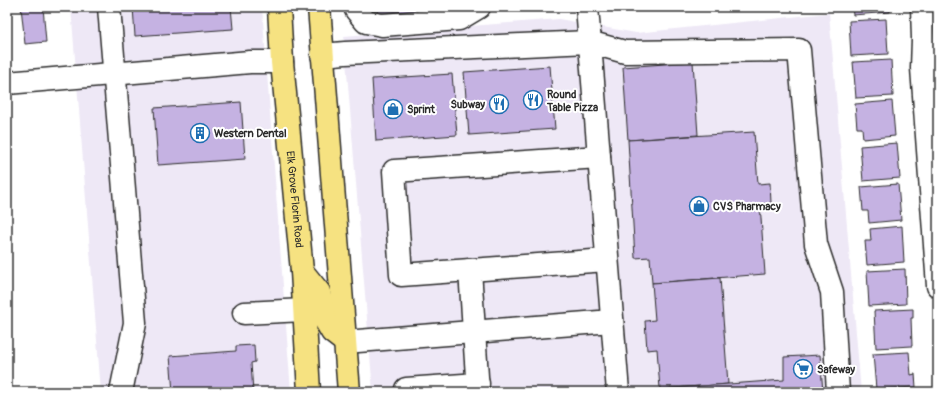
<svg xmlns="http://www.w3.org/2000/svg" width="945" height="399" font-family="Pangolin,sans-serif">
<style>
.built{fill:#eee8f6}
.building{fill:#c5b2e2;stroke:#2b2b2b}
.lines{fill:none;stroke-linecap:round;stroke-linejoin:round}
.minor-casing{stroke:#2b2b2b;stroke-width:25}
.major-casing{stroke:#2b2b2b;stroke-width:25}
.minor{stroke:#fff;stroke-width:22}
.major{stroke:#f6e281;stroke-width:22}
.labels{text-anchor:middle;stroke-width:4;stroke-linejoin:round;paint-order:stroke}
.poi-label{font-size:11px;font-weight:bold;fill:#2b2b2b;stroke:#fff;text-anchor:start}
.street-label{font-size:11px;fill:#2b2b2b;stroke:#fff}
</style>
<rect width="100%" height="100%" fill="#fff"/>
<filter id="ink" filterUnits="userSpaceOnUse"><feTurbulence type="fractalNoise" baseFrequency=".025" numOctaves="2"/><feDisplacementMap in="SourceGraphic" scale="8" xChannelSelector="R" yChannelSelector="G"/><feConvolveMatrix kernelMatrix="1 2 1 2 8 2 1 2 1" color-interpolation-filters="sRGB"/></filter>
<g filter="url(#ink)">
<!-- built -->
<g class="built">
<polygon points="71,7 262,7 291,392 101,392"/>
<polygon points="829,13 861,392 373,392 344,36 559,19 636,33"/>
</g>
<!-- building -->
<g class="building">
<polygon points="21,7 43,7 46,42 25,44"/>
<polygon points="133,7 231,7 233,29 135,36"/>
<polygon points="377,7 456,7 456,11 378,18"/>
<polygon points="852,7 890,7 890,12 853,15"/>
<polygon points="886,19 888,54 851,56 849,21"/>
<polygon points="891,60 893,96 856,98 853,62"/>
<polygon points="693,62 698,135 628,140 623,67"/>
<polygon points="550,66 555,129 469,135 464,72"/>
<polygon points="452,74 457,135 376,141 372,79"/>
<polygon points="892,101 895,136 863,139 862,128 857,128 855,104"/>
<polygon points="241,102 245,159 158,165 154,108"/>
<polygon points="754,132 758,184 770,183 771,203 760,204 765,274 652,283 650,257 635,258 628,140"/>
<polygon points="897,143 900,178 863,181 860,146"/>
<polygon points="898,184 901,220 869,223 868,211 863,211 861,187"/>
<polygon points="902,226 904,262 867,265 865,241 871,241 870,229"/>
<polygon points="905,269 906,304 869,306 867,271"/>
<polygon points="720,278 728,384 660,389 657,349 647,350 645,321 655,320 652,283"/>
<polygon points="913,309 913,318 911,318 912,346 876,348 874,311"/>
<polygon points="254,345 255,362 251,363 253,392 173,392 170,356 236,351 236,346"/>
<polygon points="909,352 911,375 915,374 916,387 876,389 873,354"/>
<polygon points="820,355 823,392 660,392 660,389 784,380 784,357"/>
</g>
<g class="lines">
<!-- minor casing -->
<g class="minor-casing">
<g id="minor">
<polyline points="109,7 135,323 121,392"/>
<polyline points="356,7 356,10 366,22 382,25 459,19 479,7"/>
<polyline points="587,7 618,392"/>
<polyline points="922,7 923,39 922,68 938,286"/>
<polyline points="322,55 345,53 589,42 625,52 799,50 816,244 832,292 838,392"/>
<polyline points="7,83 250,62 282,62"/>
<polyline points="599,157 394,171 401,275 607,260"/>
<polyline points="470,270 478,392"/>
<polyline points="244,313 304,310"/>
<polyline points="345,342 612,321"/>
<polyline points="406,392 406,389 478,384"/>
</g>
</g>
<!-- major casing -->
<g class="major-casing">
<g id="major">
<path id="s1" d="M 279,7 L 282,62 L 302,271 L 309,392"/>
<polyline points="319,7 349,392"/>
<polyline points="302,271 319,292 325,320 332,332 345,342"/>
</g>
</g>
<!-- minor -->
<use href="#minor" class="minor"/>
<!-- major -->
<use href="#major" class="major"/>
</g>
</g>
<!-- icons -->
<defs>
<g id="restaurant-ring" transform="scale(1)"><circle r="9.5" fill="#fff" stroke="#1f6fb2" stroke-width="1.5"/><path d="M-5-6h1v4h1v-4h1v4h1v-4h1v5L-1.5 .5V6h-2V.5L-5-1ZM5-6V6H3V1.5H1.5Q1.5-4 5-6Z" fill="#1f6fb2"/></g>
<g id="shop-ring" transform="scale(1)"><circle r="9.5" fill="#fff" stroke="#1f6fb2" stroke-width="1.5"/><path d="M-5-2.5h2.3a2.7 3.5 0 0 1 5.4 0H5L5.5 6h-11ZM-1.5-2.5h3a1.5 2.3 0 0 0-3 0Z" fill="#1f6fb2"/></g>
<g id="building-ring" transform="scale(1)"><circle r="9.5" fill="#fff" stroke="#1f6fb2" stroke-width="1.5"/><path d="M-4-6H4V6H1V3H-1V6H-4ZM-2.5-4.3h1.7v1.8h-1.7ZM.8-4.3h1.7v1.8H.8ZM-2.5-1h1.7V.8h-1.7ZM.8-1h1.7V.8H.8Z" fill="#1f6fb2"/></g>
<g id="supermarket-ring" transform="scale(1)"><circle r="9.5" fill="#fff" stroke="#1f6fb2" stroke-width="1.5"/><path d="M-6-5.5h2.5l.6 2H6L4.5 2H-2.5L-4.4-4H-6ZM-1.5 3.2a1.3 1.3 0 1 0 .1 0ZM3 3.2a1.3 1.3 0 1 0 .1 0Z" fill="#1f6fb2"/></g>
</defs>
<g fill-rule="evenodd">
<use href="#restaurant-ring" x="533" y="100"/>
<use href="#restaurant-ring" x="499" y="104"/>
<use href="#shop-ring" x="393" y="109"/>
<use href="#building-ring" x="200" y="133"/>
<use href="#shop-ring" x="699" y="206"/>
<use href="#supermarket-ring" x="803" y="369"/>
</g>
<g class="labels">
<!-- poi labels -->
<g class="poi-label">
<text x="547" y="98">Round<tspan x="547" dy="13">Table Pizza</tspan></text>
<text x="485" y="108" text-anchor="end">Subway</text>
<text x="407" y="113">Sprint</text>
<text x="214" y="137">Western Dental</text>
<text x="713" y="210">CVS Pharmacy</text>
<text x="817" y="373">Safeway</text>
</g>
<!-- street labels -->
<g class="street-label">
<text dy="4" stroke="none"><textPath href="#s1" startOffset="193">Elk Grove Florin Road</textPath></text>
</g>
</g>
<!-- margin -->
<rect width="945" height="399" fill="none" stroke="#fff" stroke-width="24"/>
<rect x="12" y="12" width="921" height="375" fill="none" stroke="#2b2b2b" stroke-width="1.5" filter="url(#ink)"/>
</svg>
